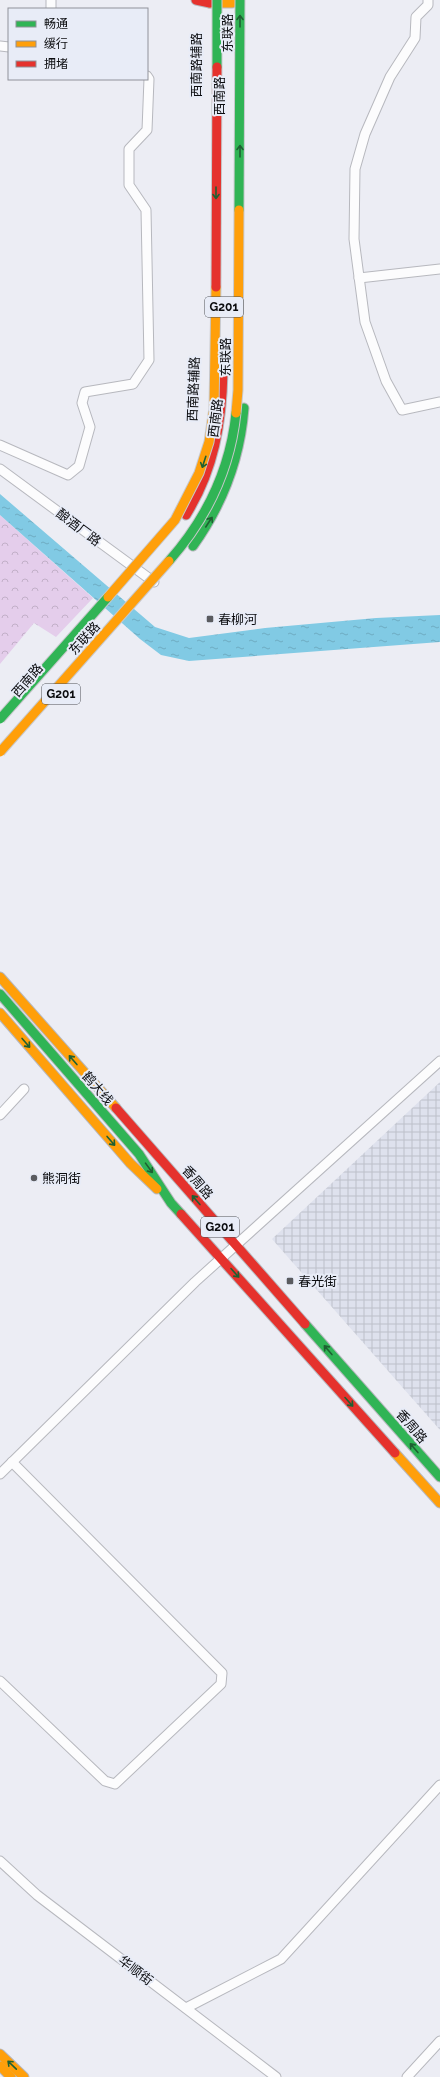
<svg xmlns="http://www.w3.org/2000/svg" width="440" height="2077" font-family="Raleway,'Noto Sans SC',sans-serif">
<style>
.industrial{fill:url(#industrial-grid)}
.forest{fill:url(#forest-crowns)}
.water{fill:url(#water-ripples)}
.lines{fill:none;stroke-linecap:round;stroke-linejoin:round}
.street-casing{stroke:#b7b8be;stroke-width:11}
.fast-casing{stroke:#b7b8be;stroke-width:11}
.slow-casing{stroke:#b7b8be;stroke-width:11}
.jam-casing{stroke:#b7b8be;stroke-width:11}
.street{stroke:#fcfcfd;stroke-width:9}
.fast{stroke:#30b455;stroke-width:9}
.slow{stroke:#ff9f0a;stroke-width:9}
.jam{stroke:#e5322d;stroke-width:9}
.fast-bridge-casing{stroke:#c7c8cb;stroke-width:11;stroke-linecap:butt}
.slow-bridge-casing{stroke:#c7c8cb;stroke-width:11;stroke-linecap:butt}
.jam-bridge-casing{stroke:#c7c8cb;stroke-width:11;stroke-linecap:butt}
.fast-bridge{stroke:#30b455;stroke-width:9}
.slow-bridge{stroke:#ff9f0a;stroke-width:9}
.jam-bridge{stroke:#e5322d;stroke-width:9}
.oneway{stroke:#1e6032}
.poi-dot{fill:#5a5b5f;stroke:#e8ecf7;stroke-width:1.5}
.labels{text-anchor:middle;stroke-width:4;stroke-linejoin:round;paint-order:stroke}
.shield{fill:#e8ecf7;stroke:#4d4f55;stroke-width:1}
.shield-label{font-size:12px;font-weight:bold;fill:#0b0c0f}
.street-label{font-size:13px;fill:#0b0c0f;stroke:#e8ecf7}
.poi-label{font-size:13px;fill:#0b0c0f;stroke:#e8ecf7;text-anchor:start}
</style>
<defs>
<pattern id="industrial-grid" width="8" height="8" patternUnits="userSpaceOnUse"><rect width="8" height="8" fill="#dee1ed"/><path d="M0 4h8M4 0v8" fill="none" stroke="#bdc0ca"/></pattern>
<pattern id="forest-crowns" width="20" height="18" patternUnits="userSpaceOnUse"><rect width="20" height="18" fill="#e4cdeb"/><path d="M2 6a3 3 0 1 1 6 0M12 15a3 3 0 1 1 6 0" fill="none" stroke="#c2afc8"/></pattern>
<pattern id="water-ripples" width="26" height="14" patternUnits="userSpaceOnUse"><rect width="26" height="14" fill="#81cae4"/><path d="M2 4q2-2 4 0t4 0M15 11q2-2 4 0t4 0" fill="none" stroke="#6eacc2"/></pattern>
</defs>
<rect width="100%" height="100%" fill="#ecedf4"/>
<!-- industrial -->
<polygon class="industrial" points="440,1082 440,1430 272,1239"/>
<!-- forest -->
<polygon class="forest" points="0,515 93,598 56,637 34,623 0,664"/>
<!-- water -->
<polygon class="water" points="0,494 155,627 189,638 265,628 376,618 440,615 440,642 189,661 161,655 140,639 0,515"/>
<g class="lines">
<!-- street casing -->
<g class="street-casing">
<g id="street">
<polyline points="428,0 428,5 416,17 415,38 390,77 365,134 355,169 354,239 365,322 386,381 402,410 440,402"/>
<polyline points="51,9 51,0"/>
<polyline points="0,46 9,47"/>
<polyline points="359,278 440,269"/>
<polyline points="0,445 68,475 79,466 90,427 82,403 85,392 133,384 149,360 146,210 129,185 129,149 147,130 149,79 147,76"/>
<polyline points="0,469 154,582"/>
<polyline points="0,1115 24,1089"/>
<polyline points="0,1474 195,1282 440,1061"/>
<polyline points="0,1681 105,1781 115,1784 221,1684 222,1673 12,1462"/>
<polyline points="0,1861 37,1895 276,2077"/>
<polyline points="186,2008 281,1959 440,1785"/>
<polyline points="407,2077 440,2041"/>
</g>
</g>
<!-- fast casing -->
<g class="fast-casing">
<g id="fast">
<path d="M 193,546 C 223,504 240,460 244,408"/>
<polyline points="0,994 139,1154 171,1203 181,1214"/>
<polyline points="305,1324 440,1477"/>
</g>
</g>
<!-- slow casing -->
<g class="slow-casing">
<g id="slow">
<polyline points="210,3 232,3"/>
<polyline points="0,977 116,1108"/>
<polyline points="0,1013 130,1163 157,1189"/>
<polyline points="395,1453 440,1503"/>
<polyline points="0,2054 24,2077"/>
<polyline points="0,2066 11,2077"/>
</g>
</g>
<!-- jam casing -->
<g class="jam-casing">
<g id="jam">
<polyline points="196,0 210,3"/>
<path d="M 186,515 C 214,470 222,423 223,371"/>
<polyline points="116,1108 305,1324"/>
<polyline points="181,1214 395,1453"/>
</g>
</g>
<!-- street -->
<use href="#street" class="street"/>
<!-- fast -->
<use href="#fast" class="fast"/>
<!-- slow -->
<use href="#slow" class="slow"/>
<!-- jam -->
<use href="#jam" class="jam"/>
<!-- fast-bridge casing -->
<g class="fast-bridge-casing">
<g id="fast-bridge">
<polyline points="217,67 217,0"/>
<polyline points="239,210 240,0"/>
<path d="M 169,561 C 207,518 230,470 236,413"/>
<polyline points="0,719 108,597"/>
</g>
</g>
<!-- slow-bridge casing -->
<g class="slow-bridge-casing">
<g id="slow-bridge">
<polyline points="236,413 238,390 239,210"/>
<polyline points="108,597 175,520 199,473 209,442 214,408 216,287"/>
<polyline points="0,752 169,561"/>
</g>
</g>
<!-- jam-bridge casing -->
<g class="jam-bridge-casing">
<polyline id="jam-bridge" points="216,287 217,67"/>
</g>
<!-- fast-bridge -->
<use href="#fast-bridge" class="fast-bridge"/>
<!-- slow-bridge -->
<use href="#slow-bridge" class="slow-bridge"/>
<!-- jam-bridge -->
<use href="#jam-bridge" class="jam-bridge"/>
</g>
<!-- one-way arrows -->
<defs><path id="oneway-shaft" d="M-6 0H5M1.5-3L5.5 0L1.5 3" fill="none" stroke-width="1.6" stroke-linecap="round" stroke-linejoin="round"/></defs>
<g class="oneway">
<use href="#oneway-shaft" transform="translate(240 21) rotate(-90)"/>
<use href="#oneway-shaft" transform="translate(240 151) rotate(-90)"/>
<use href="#oneway-shaft" transform="translate(216 193) rotate(90)"/>
<use href="#oneway-shaft" transform="translate(204 462) rotate(108)"/>
<use href="#oneway-shaft" transform="translate(209 522) rotate(-57)"/>
<use href="#oneway-shaft" transform="translate(26 1043) rotate(49)"/>
<use href="#oneway-shaft" transform="translate(73 1060) rotate(-131)"/>
<use href="#oneway-shaft" transform="translate(111 1141) rotate(49)"/>
<use href="#oneway-shaft" transform="translate(149 1168) rotate(54)"/>
<use href="#oneway-shaft" transform="translate(196 1200) rotate(-131)"/>
<use href="#oneway-shaft" transform="translate(235 1273) rotate(48)"/>
<use href="#oneway-shaft" transform="translate(328 1350) rotate(-131)"/>
<use href="#oneway-shaft" transform="translate(349 1402) rotate(48)"/>
<use href="#oneway-shaft" transform="translate(414 1448) rotate(-131)"/>
<use href="#oneway-shaft" transform="translate(12 2065) rotate(-136)"/>
</g>
<!-- markers -->
<g class="poi-dot">
<rect x="206" y="615" width="8" height="8" rx="2"/>
<circle cx="34" cy="1178" r="4"/>
<rect x="286" y="1277" width="8" height="8" rx="2"/>
</g>
<g class="labels">
<!-- shield labels -->
<g class="shield">
<rect x="205" y="297" width="38" height="20" rx="3"/>
<rect x="42" y="684" width="38" height="20" rx="3"/>
<rect x="201" y="1217" width="38" height="20" rx="3"/>
</g>
<g class="shield-label">
<text x="224" y="311">G201</text>
<text x="61" y="698">G201</text>
<text x="220" y="1231">G201</text>
</g>
<!-- street labels -->
<g class="street-label">
<text transform="translate(227 33) rotate(-90)" y="5">东联路</text>
<text transform="translate(196 65) rotate(-90)" y="5">西南路辅路</text>
<text transform="translate(219 96) rotate(-90)" y="5">西南路</text>
<text transform="translate(225 357) rotate(-90)" y="5">东联路</text>
<text transform="translate(193 389) rotate(-88)" y="5">西南路辅路</text>
<text transform="translate(215 418) rotate(-83)" y="5">西南路</text>
<text transform="translate(79 527) rotate(37)" y="5">酿酒厂路</text>
<text transform="translate(84 638) rotate(-48)" y="5">东联路</text>
<text transform="translate(27 680) rotate(-49)" y="5">西南路</text>
<text transform="translate(98 1088) rotate(49)" y="5">鹤大线</text>
<text transform="translate(198 1182) rotate(49)" y="5">香周路</text>
<text transform="translate(412 1426) rotate(49)" y="5">香周路</text>
<text transform="translate(136 1970) rotate(37)" y="5">华顺街</text>
</g>
<!-- poi labels -->
<g class="poi-label">
<text x="218" y="624">春柳河</text>
<text x="42" y="1183">熊洞街</text>
<text x="298" y="1286">春光街</text>
</g>
</g>
<!-- legend -->
<rect x="8" y="8" width="140" height="72" fill="#e8ecf7" stroke="#90929a"/>
<rect x="16" y="21" width="20" height="6" fill="#30b455" stroke="#90929a"/>
<text x="44" y="28" font-size="12" fill="#0b0c0f">畅通</text>
<rect x="16" y="41" width="20" height="6" fill="#ff9f0a" stroke="#90929a"/>
<text x="44" y="48" font-size="12" fill="#0b0c0f">缓行</text>
<rect x="16" y="61" width="20" height="6" fill="#e5322d" stroke="#90929a"/>
<text x="44" y="68" font-size="12" fill="#0b0c0f">拥堵</text>
</svg>
